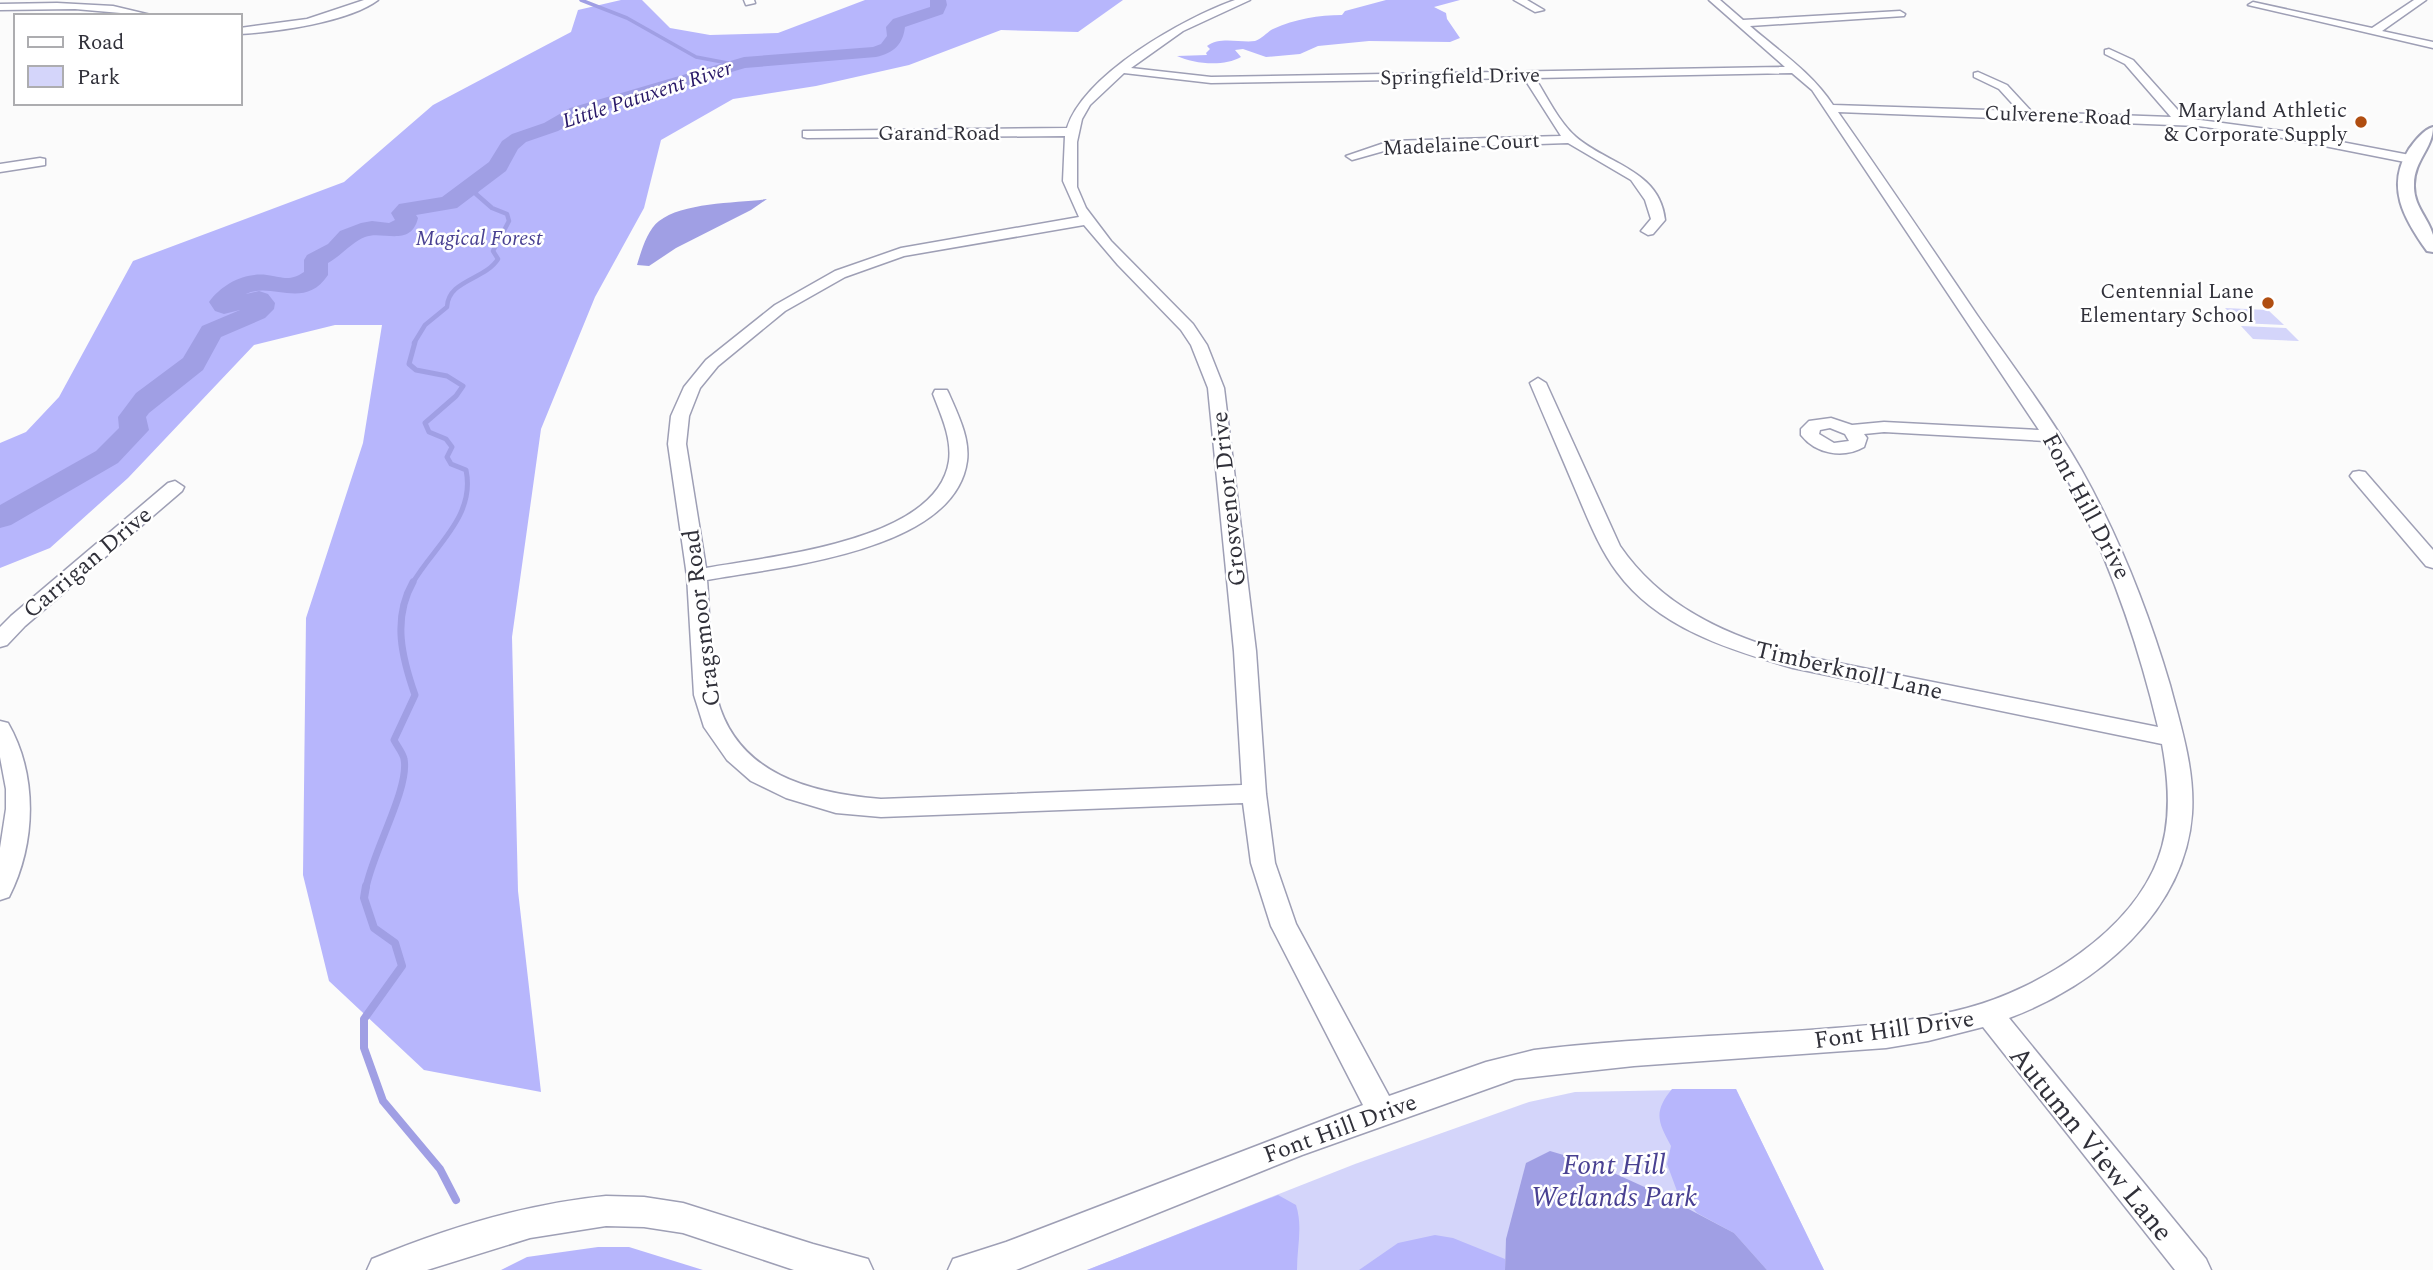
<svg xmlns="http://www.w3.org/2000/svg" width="2433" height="1270" font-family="Spectral,serif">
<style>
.green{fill:#d4d5fa}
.forest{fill:#b7b6fc}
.water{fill:#a09fe4}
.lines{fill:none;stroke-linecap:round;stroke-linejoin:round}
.stream-far4{stroke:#a09fe4;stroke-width:3.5}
.stream-far3{stroke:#a09fe4;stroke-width:4.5}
.stream-far2{stroke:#a09fe4;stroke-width:5}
.stream-far1{stroke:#a09fe4;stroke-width:7}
.stream{stroke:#a09fe4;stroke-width:8}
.river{fill:#a09fe4;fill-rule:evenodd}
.minor-casing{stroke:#9e9fb5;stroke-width:3}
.tertiary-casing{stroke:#9e9fb5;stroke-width:4}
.minor{fill:#fff;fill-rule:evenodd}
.tertiary{fill:#fff;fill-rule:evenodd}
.poi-dot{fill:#b04e11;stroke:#fff;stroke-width:2.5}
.labels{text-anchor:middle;stroke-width:5;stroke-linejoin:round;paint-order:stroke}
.far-street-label{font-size:21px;fill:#31313a;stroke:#fff}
.far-water-label{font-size:21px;font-style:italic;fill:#281867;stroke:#fff}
.far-poi-label{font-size:21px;fill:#31313a;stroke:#fff;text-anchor:end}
.far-park-label{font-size:21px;font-style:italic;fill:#494192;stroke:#fff}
.street-label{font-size:24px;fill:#31313a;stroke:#fff}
.near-street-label{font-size:28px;fill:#31313a;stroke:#fff}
.near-park-label{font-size:28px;font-style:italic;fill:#494192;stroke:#fff}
</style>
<rect width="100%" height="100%" fill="#fbfbfb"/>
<!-- green -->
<g class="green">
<polygon points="2225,308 2268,310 2284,325 2240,323"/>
<polygon points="2241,326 2286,328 2299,341 2253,339"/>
<polygon points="1736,1089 1824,1270 1087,1270 1355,1164 1529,1102 1575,1092"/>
</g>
<!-- forest -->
<g class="forest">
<polygon points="621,0 642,0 670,28 710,35 778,33 865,0 1123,0 1078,32 1001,30 909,65 816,86 733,99 661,140 644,208 595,297 541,429 512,637 518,891 541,1092 424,1070 329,981 303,875 306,618 363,443 382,325 335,325 254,345 128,478 50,548 0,568 0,443 26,432 59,397 133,261 344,182 433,105 571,32 578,10"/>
<path d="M 1386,0 L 1460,0 L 1434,7 L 1446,13 L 1447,19 L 1460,38 L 1450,42 L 1369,41 L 1318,46 L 1300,54 L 1266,57 L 1243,49 L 1235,50 L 1241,57 C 1224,67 1194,64 1177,56 L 1207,55 L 1206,53 L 1210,49 L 1207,46 C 1220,36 1240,43 1255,41 C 1262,39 1267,32 1273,29 C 1295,19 1319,15 1342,15 L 1345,11 Z"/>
<path d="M 1672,1089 L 1736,1089 L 1824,1270 L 1767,1270 L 1734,1233 L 1697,1213 L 1677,1191 L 1667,1164 L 1671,1146 C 1658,1122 1653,1112 1672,1089 Z"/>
<path d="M 1278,1195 L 1296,1205 C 1303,1227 1297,1246 1297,1270 L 1087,1270 Z"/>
<polygon points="1435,1235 1453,1238 1505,1259 1505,1270 1359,1270 1398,1243"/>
<polygon points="598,1247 629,1247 703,1270 501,1270 527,1257"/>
</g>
<!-- water -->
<g class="water">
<path d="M 767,199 L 751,210 L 676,248 L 649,266 L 637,265 C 641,252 647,230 659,221 C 683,202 737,203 767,199 Z"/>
<polygon points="1550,1151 1594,1164 1662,1195 1734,1233 1767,1270 1505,1270 1506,1239 1526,1163"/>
</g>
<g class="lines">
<!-- stream-far4 -->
<polyline class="stream-far4" points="581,0 627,18 696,57 738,65"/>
<!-- stream-far3 -->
<path class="stream-far3" d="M 414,343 L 425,325 L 447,307 C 448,280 485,280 498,259 L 493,251 L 509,221 L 507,214 L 492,208 L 476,194 L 476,181"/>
<!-- stream-far2 -->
<path class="stream-far2" d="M 412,584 C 433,547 476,517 466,470 L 451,464 L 447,457 L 452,447 L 446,439 L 429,432 L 425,423 L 456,396 L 463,386 L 447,376 L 416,370 L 409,364 L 415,342"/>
<!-- stream-far1 -->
<path class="stream-far1" d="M 366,888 C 372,853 410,788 404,759 C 403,753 397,746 394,740 L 415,695 C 402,658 392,619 413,582"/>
<!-- stream -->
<polyline class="stream" points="366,886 364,898 374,928 395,943 402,966 364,1019 364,1048 383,1101 440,1169 456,1200"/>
<!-- river -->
<path class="river" d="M 930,0 L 946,0 L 947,5 L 943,14 L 905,27 C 903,44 894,53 876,57 L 745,68 L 584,116 L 558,131 L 526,142 L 518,149 L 506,171 L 457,208 L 416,215 L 418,218 C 411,248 382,230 365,237 C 352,242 341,256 328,263 L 328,275 C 304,311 272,281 246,294 L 259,291 L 268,294 L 275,303 L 274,309 L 265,318 L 221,337 L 203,370 L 149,413 L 146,417 L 149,430 L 118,463 L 11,525 L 0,528 L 0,505 L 96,451 L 119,428 L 118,417 L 136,393 L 183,358 L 202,326 L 240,310 L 224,314 L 215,311 L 209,302 C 222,284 245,272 267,275 C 283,277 289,282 304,272 L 304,260 L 307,255 L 328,244 L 340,231 L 361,223 L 372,221 L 389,223 L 395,220 L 391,213 L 399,204 L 442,197 L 489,162 L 502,141 L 512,134 L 544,123 L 570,108 L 744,57 L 873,47 L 881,44 L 887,36 L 886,27 L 893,19 L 930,7 Z"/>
<!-- minor casing -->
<g class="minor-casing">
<g id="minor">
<path d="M 364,0 L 378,0 C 349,22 276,32 240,34 L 240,28 L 307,19 Z"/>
<polygon points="744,0 754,0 755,3 746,5"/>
<path d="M 1235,0 L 1250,0 L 1183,31 L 1131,68 L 1211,77 L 1785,67 L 1709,0 L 1720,0 L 1743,20 L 1900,11 L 1905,14 L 1904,16 L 1750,26 C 1780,52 1811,72 1833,105 L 2019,111 L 1999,89 L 1974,77 L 1974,73 L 1978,72 L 2007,85 L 2032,112 L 2171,117 L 2125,64 L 2105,54 L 2105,50 L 2109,49 L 2133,60 L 2185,118 L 2289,132 L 2415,156 L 2416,159 L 2410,163 L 2289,139 L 2198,126 L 1838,112 C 1885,179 1931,247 1977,315 C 2012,365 2050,415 2081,469 C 2119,537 2148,610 2170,685 C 2181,727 2195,770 2192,814 C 2185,912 2096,986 2009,1018 L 2206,1259 L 2211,1270 L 2175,1270 L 1983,1027 L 1928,1041 L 1886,1048 L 1634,1066 L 1515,1079 L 1302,1155 L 1016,1270 L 948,1270 L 953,1259 L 1006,1242 L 1363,1105 L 1271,926 L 1251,863 L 1243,803 L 881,817 L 836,813 L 786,798 L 751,781 L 727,760 L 704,727 L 694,695 L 687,576 L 668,444 L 671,416 L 684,387 L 706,360 L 775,305 L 835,271 L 901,248 L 1079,217 L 1063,181 L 1065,136 L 807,138 L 803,137 L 803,131 L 1067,128 C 1084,74 1184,18 1235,0 ZM 1124,73 L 1211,83 L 1524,78 L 1561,136 L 1390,141 L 1346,156 L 1352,160 L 1391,149 L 1568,143 L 1631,180 L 1645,200 L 1651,219 L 1641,231 L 1648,235 L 1653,234 L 1665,220 C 1660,170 1607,164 1576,137 C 1558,121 1548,98 1535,78 L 1792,73 L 1812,90 L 2039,430 L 1884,422 L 1852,425 L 1831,418 L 1809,421 L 1801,429 L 1801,435 C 1816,454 1843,459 1864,447 L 1867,438 L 1864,434 L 1884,432 L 2046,441 C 2099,531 2134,626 2158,727 L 1793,654 C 1725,635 1661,606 1620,546 L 1546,383 L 1538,378 L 1530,383 C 1545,419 1561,455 1576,491 C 1588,519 1599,548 1617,572 C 1658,628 1730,650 1793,668 L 2162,744 C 2169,782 2172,823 2158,859 C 2131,932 2039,989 1967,1008 C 1906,1024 1841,1028 1778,1032 C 1697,1037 1615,1040 1534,1050 L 1486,1062 L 1389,1096 L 1296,924 L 1275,863 L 1266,794 L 1256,651 L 1224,388 L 1207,345 L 1193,324 L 1111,241 L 1086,208 L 1077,187 L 1077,142 L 1082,119 L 1090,105 ZM 1084,225 L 1118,265 L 1181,330 L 1191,345 L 1208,388 L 1234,651 L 1242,785 L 881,799 C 811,793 737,775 717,698 C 709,667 710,614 707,580 C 778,567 955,552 967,461 C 970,438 958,415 949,394 L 947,390 L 935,390 L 933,394 C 941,415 952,438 949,461 C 937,542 770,556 706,568 L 686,444 L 689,416 L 700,388 L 718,366 L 785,311 L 845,277 L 904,256 ZM 1830,428 L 1845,434 L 1849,441 L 1834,443 L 1819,434 L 1820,430 Z"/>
<polygon points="1514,0 1527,0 1544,10 1535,12"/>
<polygon points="2414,0 2426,0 2382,31 2433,42 2433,48 2248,5 2253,2 2372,28"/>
<polygon points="57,3 113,6 155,16 75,9 0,10 0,4"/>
<polygon points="40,158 45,159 45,165 0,172 0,164"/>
<polygon points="2359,471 2365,472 2433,550 2433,568 2426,566 2353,480 2350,476 2353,472"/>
<polygon points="175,481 184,487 182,491 25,626 7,645 0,647 0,627 11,616 168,483"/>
<path d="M 0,721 L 8,723 C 38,775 36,844 9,897 L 0,900 L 0,848 L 6,809 L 6,789 L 0,757 Z"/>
<path d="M 606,1196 L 644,1197 L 683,1203 L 813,1244 L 868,1259 L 873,1270 L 794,1270 L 683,1233 L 644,1227 L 606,1226 L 530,1238 L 427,1270 L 367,1270 L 372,1259 C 447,1228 525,1204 606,1196 Z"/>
</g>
</g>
<!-- tertiary casing -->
<g class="tertiary-casing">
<path id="tertiary" d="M 2433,127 C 2433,148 2414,161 2414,184 C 2413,206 2428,217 2433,235 C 2433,240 2433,247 2433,252 L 2427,251 C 2404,219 2385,186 2409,149 C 2415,141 2423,130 2433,127 Z"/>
</g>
<!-- minor -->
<use href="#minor" class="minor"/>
<!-- tertiary -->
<use href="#tertiary" class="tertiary"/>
</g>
<!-- markers -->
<g class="poi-dot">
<circle cx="2361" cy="122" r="7"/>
<circle cx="2268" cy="303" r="7"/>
</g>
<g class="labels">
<!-- far-street labels -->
<g class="far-street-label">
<text transform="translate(1460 76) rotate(-1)" y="7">Springfield Drive</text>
<text transform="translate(2058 115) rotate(2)" y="7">Culverene Road</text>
<text x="939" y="140">Garand Road</text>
<text transform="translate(1461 144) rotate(-3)" y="7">Madelaine Court</text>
</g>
<!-- far-water labels -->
<g class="far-water-label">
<text transform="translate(647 94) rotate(-18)" y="7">Little Patuxent River</text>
</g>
<!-- far-poi labels -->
<g class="far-poi-label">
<text x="2347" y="117">Maryland Athletic<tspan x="2347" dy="24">&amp; Corporate Supply</tspan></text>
<text x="2254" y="298">Centennial Lane<tspan x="2254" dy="24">Elementary School</tspan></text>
</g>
<!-- far-park labels -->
<g class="far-park-label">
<text x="479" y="245">Magical Forest</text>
</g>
<!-- street labels -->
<g class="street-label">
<text transform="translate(1228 499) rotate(-96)" y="8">Grosvenor Drive</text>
<text transform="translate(2087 506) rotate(62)" y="8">Font Hill Drive</text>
<text transform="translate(87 562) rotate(-40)" y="8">Carrigan Drive</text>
<text transform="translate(701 618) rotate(-97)" y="8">Cragsmoor Road</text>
<text transform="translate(1849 670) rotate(13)" y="8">Timberknoll Lane</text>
<text transform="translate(1894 1029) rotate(-8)" y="8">Font Hill Drive</text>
<text transform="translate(1340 1128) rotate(-20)" y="8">Font Hill Drive</text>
</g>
<!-- near-street labels -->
<g class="near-street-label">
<text transform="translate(2092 1143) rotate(51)" y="10">Autumn View Lane</text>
</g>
<!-- near-park labels -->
<g class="near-park-label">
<text x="1614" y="1174">Font Hill<tspan x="1614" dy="32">Wetlands Park</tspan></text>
</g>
</g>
<!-- legend -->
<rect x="14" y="14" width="228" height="91" fill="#ffffff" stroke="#adadb0" stroke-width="2"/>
<rect x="28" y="37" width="35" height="10" fill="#ffffff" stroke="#adadb0" stroke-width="2"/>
<text x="77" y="49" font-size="21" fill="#31313a">Road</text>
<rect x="28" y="66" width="35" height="21" fill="#d4d5fa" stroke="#adadb0" stroke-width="2"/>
<text x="77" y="84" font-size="21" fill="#31313a">Park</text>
</svg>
